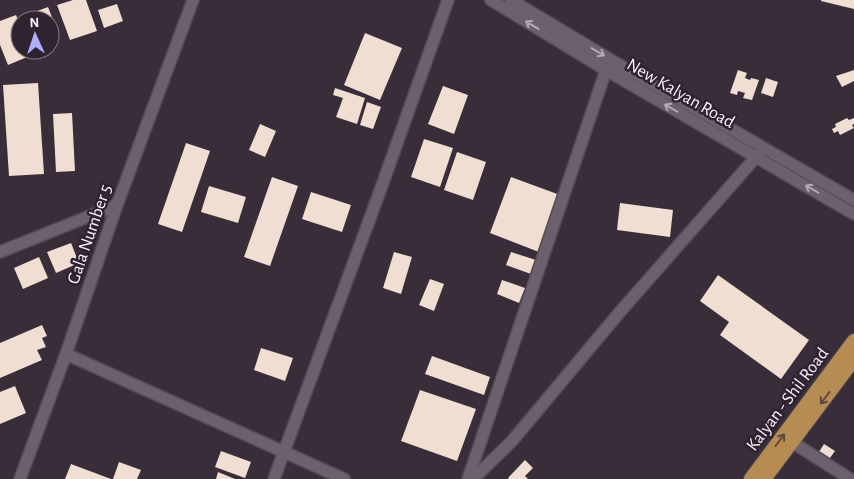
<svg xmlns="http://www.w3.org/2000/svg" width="854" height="479" font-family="'Alegreya Sans',sans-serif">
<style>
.building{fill:#efded1}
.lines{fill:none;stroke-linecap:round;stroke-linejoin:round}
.minor-casing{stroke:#544a54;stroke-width:14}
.major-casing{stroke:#544a54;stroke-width:16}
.minor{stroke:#6d606e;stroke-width:11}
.major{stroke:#b68c53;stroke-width:14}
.oneway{stroke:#b3a9b4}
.oneway2{stroke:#5e483c}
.labels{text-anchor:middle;stroke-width:5;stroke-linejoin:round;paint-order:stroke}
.street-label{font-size:18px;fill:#f9f2fa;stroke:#2f232f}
</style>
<rect width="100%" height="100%" fill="#392d39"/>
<!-- building -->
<g class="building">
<polygon points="73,0 86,0 97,31 70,40 57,5"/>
<polygon points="821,0 854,0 854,9 821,1"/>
<polygon points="117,4 123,21 104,28 98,10"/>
<polygon points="48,7 55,25 50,27 50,20 25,20 24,16"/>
<polygon points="16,15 20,25 20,50 30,50 32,55 8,65 0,45 0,21"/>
<polygon points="365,33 402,48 380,100 344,85"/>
<polygon points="738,70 747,73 745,78 750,80 751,78 759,80 752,100 743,98 745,93 738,91 737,95 730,93"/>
<polygon points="854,70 854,81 842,87 836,76"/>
<polygon points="766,78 778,82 773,97 761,93"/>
<polygon points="38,83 44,174 9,176 3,85"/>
<polygon points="443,86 468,95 454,134 428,124"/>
<polygon points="335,88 365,98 357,124 336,117 343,98 333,95"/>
<polygon points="367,102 381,107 373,129 360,125"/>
<polygon points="72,113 75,171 56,172 53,114"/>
<polygon points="847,118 849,120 854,118 854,124 852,125 854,128 840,135 838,131 834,133 832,129 836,127 835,124"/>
<polygon points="260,124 276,131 265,157 249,150"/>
<polygon points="424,139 453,148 440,187 411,177"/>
<polygon points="186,143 210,151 182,232 158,224"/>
<polygon points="457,152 486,162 473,200 444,190"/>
<polygon points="272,177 298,186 270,266 244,257"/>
<polygon points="511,177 560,195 539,252 490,233"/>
<polygon points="209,186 246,197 238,223 201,212"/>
<polygon points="311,192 351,205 342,232 302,219"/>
<polygon points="620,203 673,210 670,237 617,230"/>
<polygon points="71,243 79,263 56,273 47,252"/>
<polygon points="394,252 412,257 401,294 383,288"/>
<polygon points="511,252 536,260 531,274 506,265"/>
<polygon points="39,257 48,278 23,289 14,268"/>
<polygon points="718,275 809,340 781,379 720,335 729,322 700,301"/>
<polygon points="430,279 444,284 434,311 419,305"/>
<polygon points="502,280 525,288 519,303 497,294"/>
<polygon points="42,325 47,336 42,338 46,347 37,350 42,360 0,378 0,343"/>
<polygon points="261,348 293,358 285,381 254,370"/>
<polygon points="432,356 490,377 484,395 425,374"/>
<polygon points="15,386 26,413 0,424 0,392"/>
<polygon points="420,390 476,409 457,461 401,441"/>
<polygon points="824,444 835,451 827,462 817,455"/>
<polygon points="221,451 251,462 245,478 215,467"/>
<polygon points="525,460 533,468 525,476 528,479 509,479 508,478"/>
<polygon points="119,462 141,470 137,479 113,479"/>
<polygon points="71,464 111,479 65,479"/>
<polygon points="218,472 235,479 216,479"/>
</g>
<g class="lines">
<!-- minor casing -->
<g class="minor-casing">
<g id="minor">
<polyline points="491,0 606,70 854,214"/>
<polyline points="511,0 611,60 854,200"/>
<polyline points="0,252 117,205"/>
<polyline points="66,354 344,479"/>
<polyline points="792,442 850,479"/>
<polyline points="20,479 66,354 117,205 193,0"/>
<polyline points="274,479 380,191 448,0"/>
<polyline points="468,479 606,70"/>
<polyline points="473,479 512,441 619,313 763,149"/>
</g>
</g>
<!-- major casing -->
<g class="major-casing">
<g id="major">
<polyline points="751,479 854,341"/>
<polyline points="764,479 854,359"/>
</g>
</g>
<!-- minor -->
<use href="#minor" class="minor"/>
<!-- major -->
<use href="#major" class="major"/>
</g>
<!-- one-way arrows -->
<defs><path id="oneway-shaft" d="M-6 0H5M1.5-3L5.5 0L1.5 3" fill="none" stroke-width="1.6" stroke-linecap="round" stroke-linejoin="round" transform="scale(1.25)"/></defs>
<g class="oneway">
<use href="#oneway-shaft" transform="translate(532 25) rotate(-149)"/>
<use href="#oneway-shaft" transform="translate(598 52) rotate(31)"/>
<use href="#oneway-shaft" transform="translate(671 108) rotate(-150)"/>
<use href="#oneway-shaft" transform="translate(812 189) rotate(-150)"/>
</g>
<g class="oneway2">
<use href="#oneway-shaft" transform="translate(825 398) rotate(127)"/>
<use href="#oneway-shaft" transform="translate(780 440) rotate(-53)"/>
</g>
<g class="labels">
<!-- street labels -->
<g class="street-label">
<text transform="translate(681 93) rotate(30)" y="6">New Kalyan Road</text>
<text transform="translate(89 234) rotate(-71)" y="6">Gala Number 5</text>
<text transform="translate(787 399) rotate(-53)" y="6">Kalyan - Shil Road</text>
</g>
</g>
<!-- north arrow -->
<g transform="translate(35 35) rotate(357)"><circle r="24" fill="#2f232f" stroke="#807680"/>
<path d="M0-4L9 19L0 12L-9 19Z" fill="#aeaefa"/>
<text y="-8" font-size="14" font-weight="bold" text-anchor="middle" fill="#f9f2fa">N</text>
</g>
</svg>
